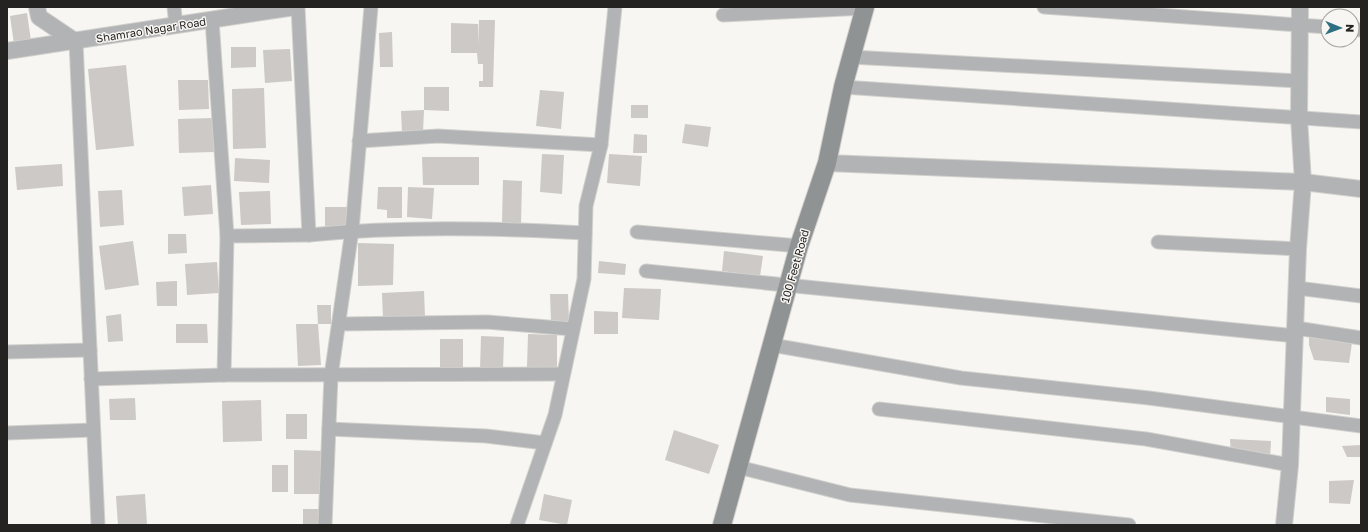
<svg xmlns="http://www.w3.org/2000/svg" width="1368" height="532" font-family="'Golos Text',sans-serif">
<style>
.building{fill:#ccc9c6}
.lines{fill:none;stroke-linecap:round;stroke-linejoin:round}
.minor-casing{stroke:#d2d0cd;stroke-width:15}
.tertiary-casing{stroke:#d2d0cd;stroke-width:18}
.secondary-casing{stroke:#d2d0cd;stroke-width:20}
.minor{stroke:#b1b3b4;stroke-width:13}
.tertiary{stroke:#b1b3b4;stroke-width:16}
.secondary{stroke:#909394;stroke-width:18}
.labels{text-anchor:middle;stroke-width:3;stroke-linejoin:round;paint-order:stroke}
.street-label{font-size:11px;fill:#242322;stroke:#f8f6f2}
</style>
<rect width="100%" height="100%" fill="#f8f6f2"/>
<!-- building -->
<g class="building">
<polygon points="27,13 31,41 14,44 10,16"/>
<polygon points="479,20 495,20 493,87 479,87 479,81 483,81 483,64 478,64 477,53 451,53 451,23 478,24 478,45"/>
<polygon points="392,32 393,67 380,67 379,33"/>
<polygon points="231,47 256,47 256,67 231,68"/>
<polygon points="290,49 292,81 265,83 263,50"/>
<polygon points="126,65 134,146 96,150 88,69"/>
<polygon points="178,80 208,80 209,109 179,110"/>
<polygon points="424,87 449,87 449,111 424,110"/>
<polygon points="264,88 266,148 233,149 232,89"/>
<polygon points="540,90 564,92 561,129 536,126"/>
<rect x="631" y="105" width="17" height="13"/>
<polygon points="424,110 423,132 402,133 401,111"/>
<polygon points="213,118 214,152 179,153 178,119"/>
<polygon points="685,124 711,127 708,147 682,143"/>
<polygon points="634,134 647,135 647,153 633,153"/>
<polygon points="542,154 564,155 562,194 540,192"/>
<polygon points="609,154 642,156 640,186 607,183"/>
<polygon points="422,157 479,157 479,185 423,185"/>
<polygon points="235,158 270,160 269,183 234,181"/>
<polygon points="62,164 63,186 17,190 15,167"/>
<polygon points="503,180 522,181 521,224 502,223"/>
<polygon points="211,185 213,214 184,216 182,187"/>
<polygon points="378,187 402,187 402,218 387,218 387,210 377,209"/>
<polygon points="408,187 434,188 432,219 407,217"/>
<polygon points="122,190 124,225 100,227 98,191"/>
<polygon points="270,191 271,224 241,225 239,192"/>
<rect x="325" y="207" width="22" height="20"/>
<polygon points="168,234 186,234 187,253 168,254"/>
<polygon points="133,241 139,285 105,290 99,246"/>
<polygon points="358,243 394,244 393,285 358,286"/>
<polygon points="724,251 763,256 760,276 722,271"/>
<polygon points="599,261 626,264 625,275 598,273"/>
<polygon points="217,262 219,293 187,295 185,264"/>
<polygon points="177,281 177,306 157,306 156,282"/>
<polygon points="624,288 661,289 659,320 622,318"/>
<polygon points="424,291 425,317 383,319 382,293"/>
<polygon points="550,294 568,294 569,321 551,321"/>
<polygon points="317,305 331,305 331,324 318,324"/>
<polygon points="594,311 618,312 618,334 594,334"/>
<polygon points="121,314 123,341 108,342 106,316"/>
<polygon points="176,324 207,324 208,343 176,343"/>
<polygon points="296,324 318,324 321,365 298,366"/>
<polygon points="1309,333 1352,343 1349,363 1314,360 1309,345"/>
<polygon points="528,334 557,335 557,367 527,367"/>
<polygon points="481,336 504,337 503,370 480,370"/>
<rect x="440" y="339" width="23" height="29"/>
<polygon points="1326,397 1350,399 1350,415 1326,412"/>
<polygon points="135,398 136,420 110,420 109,399"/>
<polygon points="261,400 262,441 223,442 222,401"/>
<rect x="286" y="414" width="21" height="25"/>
<polygon points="674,430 719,445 709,474 665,460"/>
<polygon points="1230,439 1271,441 1270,460 1231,454"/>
<polygon points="1361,445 1361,457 1347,457 1342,446"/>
<polygon points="294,450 324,451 323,494 294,494"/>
<rect x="272" y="465" width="16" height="27"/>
<polygon points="1354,480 1350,504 1329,503 1329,481"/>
<polygon points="145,494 147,525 118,525 116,496"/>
<polygon points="544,494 572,500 567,525 539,520"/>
<rect x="303" y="509" width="17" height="16"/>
</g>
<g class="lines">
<!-- minor casing -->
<g class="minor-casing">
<g id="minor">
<polyline points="174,7 176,26"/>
<path d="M 298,7 L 309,235 C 401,226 493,228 585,233"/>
<polyline points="1044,7 1328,27"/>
<polyline points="723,15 865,8"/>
<polyline points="212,20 227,236 224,375"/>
<polyline points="1352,29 1361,30"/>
<polyline points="76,42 98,525"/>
<polyline points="851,57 1300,81"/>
<polyline points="843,87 1361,122"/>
<polyline points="359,141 438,136 601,145"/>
<polyline points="637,232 799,246"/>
<polyline points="227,236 309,235"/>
<polyline points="1158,242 1298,249"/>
<polyline points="646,271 1296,336"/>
<polyline points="1297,288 1361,296"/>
<polyline points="339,324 487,322 572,329"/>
<polyline points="1296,328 1361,338"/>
<polyline points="772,345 961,378 1149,398 1361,426"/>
<polyline points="7,352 90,350"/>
<polyline points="91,379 224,375 563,374"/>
<polyline points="879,409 1146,439 1290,465"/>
<polyline points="329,429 486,436 545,443"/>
<polyline points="7,433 93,430"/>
<polyline points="738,467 850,495 1129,525"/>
<polyline points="325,525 331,376 352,230 371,7"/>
<polyline points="517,525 555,415 584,279 586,206 601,145 615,7"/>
</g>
</g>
<!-- tertiary casing -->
<g class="tertiary-casing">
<g id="tertiary">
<polyline points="37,7 39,17 76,42"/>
<polyline points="7,51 295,7"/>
<polyline points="827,163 1303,182 1361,189"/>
<polyline points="1284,525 1290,465 1298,249 1303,182 1299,118 1300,7"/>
</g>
</g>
<!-- secondary casing -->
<g class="secondary-casing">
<polyline id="secondary" points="722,525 799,246 827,163 843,87 865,7"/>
</g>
<!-- minor -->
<use href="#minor" class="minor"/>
<!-- tertiary -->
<use href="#tertiary" class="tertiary"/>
<!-- secondary -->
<use href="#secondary" class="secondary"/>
</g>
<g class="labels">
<!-- street labels -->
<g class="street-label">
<text transform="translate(151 30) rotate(-9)" y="4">Shamrao Nagar Road</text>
<text transform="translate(795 266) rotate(-74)" y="4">100 Feet Road</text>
</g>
</g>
<!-- border -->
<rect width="1368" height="532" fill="none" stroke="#242322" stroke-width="16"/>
<!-- north arrow -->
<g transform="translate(1340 28) rotate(91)"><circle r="19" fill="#f8f6f2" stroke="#a3a29f"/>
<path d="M0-3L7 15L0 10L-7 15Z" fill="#2e6f82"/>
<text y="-6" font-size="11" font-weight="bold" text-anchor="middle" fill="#242322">N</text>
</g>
</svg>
